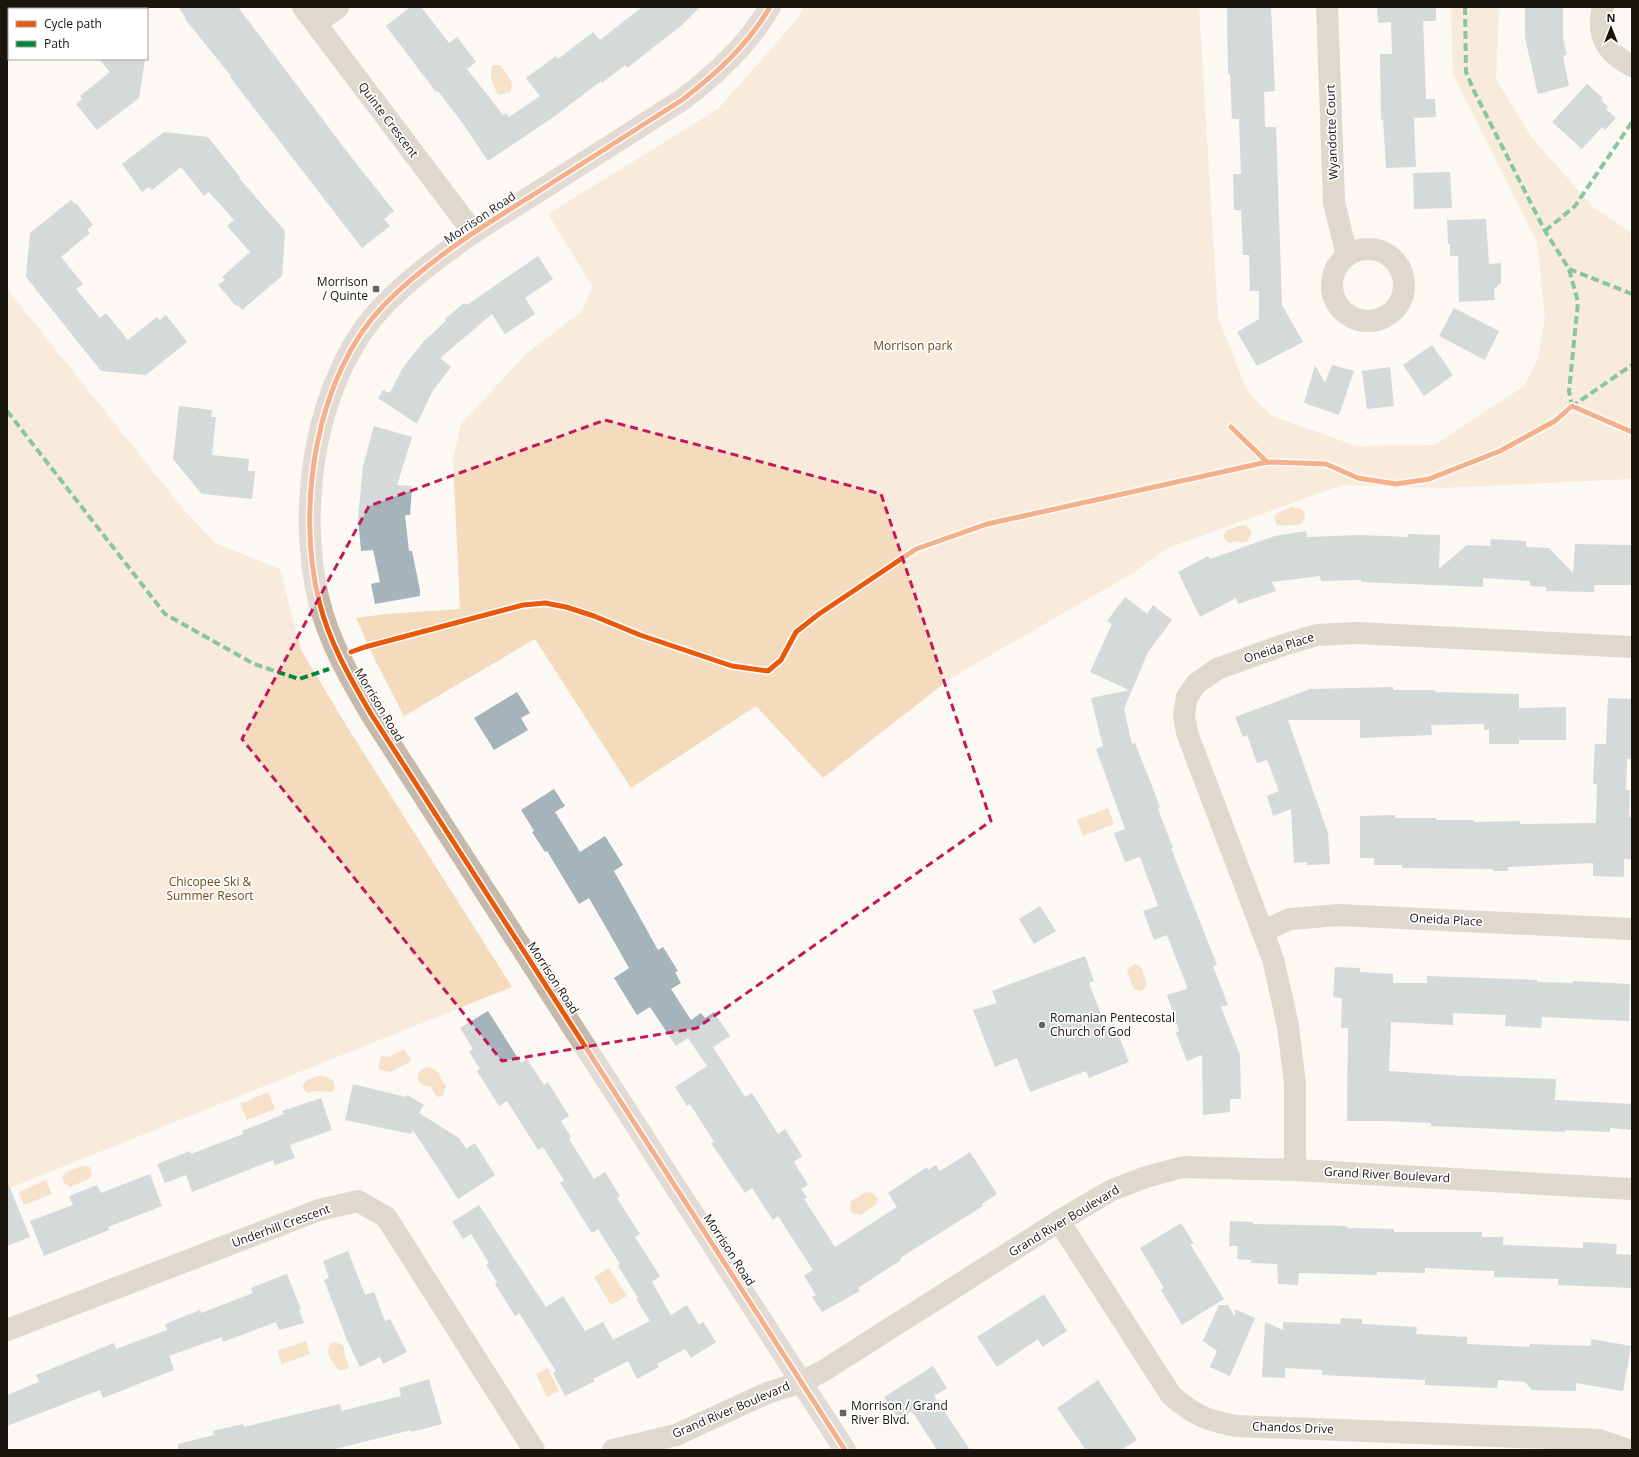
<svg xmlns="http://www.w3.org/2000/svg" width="1639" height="1457" font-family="'Open Sans',sans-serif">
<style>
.green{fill:#f4dbbe}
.water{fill:#efc796}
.building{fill:#a5b3bb}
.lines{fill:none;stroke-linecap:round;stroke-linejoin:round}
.street{stroke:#bdb1a2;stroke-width:22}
.secondary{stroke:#c5b9ab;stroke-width:22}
.quiet{stroke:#00873e;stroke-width:4;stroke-dasharray:8 4;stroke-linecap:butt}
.cycleway-casing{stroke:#fff;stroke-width:8}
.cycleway{stroke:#e8590c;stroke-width:5}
.marked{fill:none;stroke:#c2185b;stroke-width:3;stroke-dasharray:8 5;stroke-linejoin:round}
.poi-dot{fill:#68645e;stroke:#fff;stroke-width:1.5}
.labels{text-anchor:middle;stroke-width:3.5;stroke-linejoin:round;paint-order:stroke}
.street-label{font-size:12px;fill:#19140d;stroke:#fff}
.poi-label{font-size:12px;fill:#19140d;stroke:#fff;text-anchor:start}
.park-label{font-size:12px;fill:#6e4a15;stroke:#fff}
</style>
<rect width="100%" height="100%" fill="#fcf8f4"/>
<!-- green -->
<g class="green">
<polygon points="803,7 1199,7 1218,317 1247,391 1270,415 1356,446 1435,445 1524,386 1538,359 1545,319 1537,242 1453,75 1451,7 1499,7 1496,79 1532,138 1593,207 1632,233 1632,479 1441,488 1342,485 1168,548 1133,573 951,678 823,778 756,706 631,788 535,639 404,716 374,658 356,618 386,614 460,609 453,459 461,424 526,354 581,312 593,287 548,214 718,109 798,18"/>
<polygon points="7,289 183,509 215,543 280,569 301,650 346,725 512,987 7,1189"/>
</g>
<!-- water -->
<g class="water">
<path d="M 493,65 L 500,65 C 506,74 516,82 510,92 L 499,95 C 493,88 488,73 493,65 Z"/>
<path d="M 1292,507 L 1301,509 C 1307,513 1305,519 1301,524 C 1299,525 1280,526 1277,525 L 1274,517 L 1278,513 Z"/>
<polygon points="1246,525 1252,532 1248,541 1242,543 1237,541 1228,543 1223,537 1226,531 1238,526"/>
<polygon points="1108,808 1114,824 1083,836 1077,820"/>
<polygon points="1135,964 1141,967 1147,984 1145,989 1140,991 1134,989 1127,971 1130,967"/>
<polygon points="404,1049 411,1059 410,1062 390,1072 378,1069 381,1056 388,1057"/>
<path d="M 430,1067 L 438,1072 L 446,1087 L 443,1095 L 439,1097 L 436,1096 L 431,1087 C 429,1086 424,1086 422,1084 C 412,1077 421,1067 430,1067 Z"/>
<path d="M 318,1076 C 328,1076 337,1079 334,1090 L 330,1092 L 317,1091 L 308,1093 L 302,1087 L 307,1080 Z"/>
<polygon points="268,1092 275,1109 247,1120 240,1104"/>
<polygon points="82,1166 90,1167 92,1174 89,1179 70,1187 65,1184 62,1177 66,1172"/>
<polygon points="46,1180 52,1194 24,1205 18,1192"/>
<polygon points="866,1192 873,1193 878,1199 876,1204 861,1215 853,1214 850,1209 851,1201"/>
<polygon points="609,1268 627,1296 611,1305 594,1277"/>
<polygon points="306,1341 310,1354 282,1364 277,1351"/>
<path d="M 333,1342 C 348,1345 342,1348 346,1359 C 348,1363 349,1363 348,1368 L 345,1370 L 339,1370 C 332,1360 322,1352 333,1342 Z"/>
<polygon points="548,1368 559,1391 547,1397 536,1374"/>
</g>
<!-- building -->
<g class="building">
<polygon points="178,7 238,7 348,153 394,211 384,219 390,226 362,248 230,77 231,76 185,19 186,18"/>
<polygon points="410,7 421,7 449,43 457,37 476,62 467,69 503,115 506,113 509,117 540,96 526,78 556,56 558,59 593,32 600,40 642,7 700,7 682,25 627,68 625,65 602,83 601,81 555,116 488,161 464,125 438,91 436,92 386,26"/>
<polygon points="1227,7 1271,7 1275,91 1264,92 1265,127 1276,127 1282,305 1303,342 1257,366 1237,332 1259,319 1259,291 1250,291 1249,255 1243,255 1241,210 1234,210 1233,174 1241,174 1239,119 1232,119 1230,74 1228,74"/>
<polygon points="1377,7 1436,7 1436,21 1423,21 1426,99 1435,99 1436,117 1414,118 1416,167 1386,168 1383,119 1381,120 1380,54 1392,54 1391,22 1378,23"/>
<polygon points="1525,7 1563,7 1563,38 1567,55 1563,56 1569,86 1538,94 1525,38"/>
<polygon points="99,59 145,59 139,98 97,130 76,104 82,99 80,96 110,72"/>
<polygon points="1587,84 1603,98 1601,100 1608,107 1606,109 1616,118 1605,130 1602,127 1582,149 1552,122"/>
<polygon points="164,132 208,137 240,177 239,178 285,231 282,276 242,310 238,305 236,306 218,285 225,280 222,277 250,252 227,226 234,220 209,192 204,196 181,167 152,190 149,187 142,192 122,164"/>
<polygon points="1450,172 1452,208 1414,209 1413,173"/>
<polygon points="71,200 75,204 76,203 93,225 87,230 90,233 61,257 83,284 76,289 100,318 106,313 128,340 157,317 160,320 166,315 187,342 146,375 101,371 26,277 30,233"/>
<polygon points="1486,219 1489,264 1501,263 1501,283 1494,289 1495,300 1459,302 1458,256 1450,256 1450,244 1448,244 1447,220"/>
<polygon points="538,256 553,279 525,298 535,314 505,334 492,314 440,358 451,367 432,392 417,424 378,398 383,390 390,393 402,369 424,341 446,321 445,319 464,303 467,305"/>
<polygon points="1454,308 1499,331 1485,360 1439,336"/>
<polygon points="1432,345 1453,375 1424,396 1403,365"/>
<polygon points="1315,365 1325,383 1332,365 1354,371 1339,415 1304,403"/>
<polygon points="1390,367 1394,406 1367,409 1362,371"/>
<polygon points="179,406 212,410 211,417 216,417 212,455 249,459 248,471 255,471 252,499 202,494 173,459"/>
<polygon points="374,426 412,437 397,485 412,486 410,515 405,515 409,551 412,551 420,590 420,596 375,604 371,584 380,582 373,550 361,551 358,518 363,466"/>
<polygon points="1306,531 1307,537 1360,535 1408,537 1408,534 1440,535 1439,569 1467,545 1490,546 1491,539 1526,541 1526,547 1549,548 1573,573 1575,544 1632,545 1632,585 1594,585 1594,592 1546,591 1546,587 1530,586 1530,581 1483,578 1483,587 1361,582 1361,580 1321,581 1320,576 1272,582 1276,591 1238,604 1236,598 1200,617 1178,572 1208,556 1210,559 1275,536"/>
<polygon points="1125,597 1147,614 1153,605 1172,620 1148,652 1124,709 1132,744 1135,743 1152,786 1160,808 1158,809 1173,848 1171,848 1217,965 1213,966 1228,1005 1221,1007 1240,1055 1241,1099 1230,1099 1230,1112 1203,1115 1202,1055 1187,1061 1176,1033 1179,1031 1167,995 1187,989 1186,984 1167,935 1154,940 1143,911 1158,906 1140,857 1125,862 1114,833 1125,829 1096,749 1103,746 1091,698 1129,690 1090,672 1112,624 1107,621"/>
<polygon points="1393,687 1393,690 1435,690 1435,692 1519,694 1519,708 1566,707 1566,740 1519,740 1519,744 1489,744 1489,729 1484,730 1484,724 1431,725 1432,735 1360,738 1360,720 1288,720 1328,833 1330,864 1307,865 1307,862 1294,863 1291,809 1273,816 1267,796 1279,791 1267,760 1257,763 1247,735 1243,737 1235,717 1310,689"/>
<polygon points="517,692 530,713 521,718 528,730 494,750 474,718"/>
<polygon points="1608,698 1632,699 1632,759 1627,759 1626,790 1630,790 1629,817 1632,817 1632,859 1624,859 1624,877 1593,876 1593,863 1508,867 1508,871 1493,871 1493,869 1402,868 1402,865 1374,865 1374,858 1360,858 1360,816 1395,815 1395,818 1436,818 1436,820 1474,820 1474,822 1520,821 1520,824 1596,823 1597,784 1593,784 1595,744 1606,744"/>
<polygon points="554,789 565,806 555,812 580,852 605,836 623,865 614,871 658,950 663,947 678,971 675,972 681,983 671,989 691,1020 701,1013 705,1018 714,1012 730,1036 713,1047 745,1097 752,1093 778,1134 785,1129 802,1156 794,1162 808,1185 801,1189 807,1198 804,1199 835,1247 897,1207 888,1193 927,1167 928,1170 936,1165 940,1171 970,1152 997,1194 982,1204 983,1206 900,1258 901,1260 858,1288 860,1291 822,1312 812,1297 816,1295 804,1276 813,1270 778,1216 773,1220 752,1188 745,1193 711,1143 714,1142 690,1104 687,1106 675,1087 707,1066 688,1038 676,1046 650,1007 637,1015 614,978 629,968 604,924 589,898 579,904 547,851 545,852 532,832 534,831 521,810"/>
<polygon points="1040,906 1056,931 1034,944 1019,919"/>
<polygon points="1085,956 1094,981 1089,983 1106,1027 1114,1024 1129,1062 1089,1078 1086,1071 1030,1092 1017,1058 995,1067 973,1010 997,1003 992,991"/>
<polygon points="1335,967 1360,968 1360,972 1393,974 1393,983 1427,983 1427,976 1537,980 1537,982 1573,983 1573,981 1630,984 1629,1021 1542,1017 1541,1028 1505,1026 1506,1015 1453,1013 1453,1025 1391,1022 1389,1071 1462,1076 1556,1079 1555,1100 1632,1104 1632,1130 1610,1128 1610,1132 1565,1130 1565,1132 1431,1126 1431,1123 1386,1121 1347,1121 1348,1028 1341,1028 1342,998 1333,997"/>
<polygon points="488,1011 521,1063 527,1059 544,1085 548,1082 569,1116 561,1121 571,1137 569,1139 594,1179 605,1172 620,1196 617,1198 640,1234 635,1237 660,1276 652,1282 671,1315 687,1305 699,1325 703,1322 716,1342 691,1358 685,1349 657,1364 659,1367 637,1379 628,1361 593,1379 595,1381 565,1396 553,1373 556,1371 519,1313 515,1316 495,1284 497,1282 486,1265 489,1263 471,1234 463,1239 452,1222 479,1205 546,1307 563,1296 585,1331 603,1322 613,1340 650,1321 636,1299 638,1298 618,1266 620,1264 598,1229 592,1233 560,1183 564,1180 543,1147 538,1150 507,1101 499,1106 477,1071 480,1069 469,1052 473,1049 460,1028"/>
<polygon points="353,1084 406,1097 407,1095 424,1105 419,1113 459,1138 466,1149 475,1143 495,1175 458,1199 413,1130 411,1134 345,1120"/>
<polygon points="321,1098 332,1130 290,1145 295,1158 275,1165 273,1160 192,1192 186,1175 165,1183 157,1164 190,1151 191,1154 243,1134 242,1131 284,1114 282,1111"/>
<polygon points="150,1174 162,1206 108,1227 109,1230 44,1256 30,1221 73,1205 69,1196 97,1185 101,1193"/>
<polygon points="7,1181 30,1237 7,1246"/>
<polygon points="1230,1221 1253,1222 1253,1224 1347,1226 1347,1228 1394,1229 1394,1232 1482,1232 1482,1237 1503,1237 1503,1245 1583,1248 1583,1242 1617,1244 1616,1254 1632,1255 1632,1288 1558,1285 1558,1279 1494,1277 1494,1271 1425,1268 1425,1273 1377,1272 1377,1275 1299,1273 1298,1285 1278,1284 1277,1264 1251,1263 1251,1260 1237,1259 1238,1246 1229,1246"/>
<polygon points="1181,1223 1194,1244 1190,1244 1224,1299 1182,1325 1161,1290 1164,1288 1140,1248"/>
<polygon points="348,1251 365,1295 374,1292 385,1321 390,1319 407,1352 383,1364 380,1357 360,1367 347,1340 324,1280 329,1278 323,1261"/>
<polygon points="287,1274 301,1309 299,1310 304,1323 279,1330 276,1322 223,1342 222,1337 169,1356 174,1370 103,1398 100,1390 7,1426 7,1395 39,1382 36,1375 114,1343 116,1349 167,1330 165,1324 200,1310 201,1313 253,1293 251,1288"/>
<polygon points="1044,1294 1067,1331 1042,1347 1038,1339 997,1367 977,1337"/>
<polygon points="1219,1305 1228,1305 1235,1317 1235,1309 1255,1318 1230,1376 1210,1367 1217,1351 1203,1341"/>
<polygon points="1341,1318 1362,1319 1362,1324 1417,1327 1416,1334 1467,1337 1467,1344 1530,1347 1530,1344 1590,1346 1592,1339 1631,1346 1623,1391 1576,1383 1576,1391 1532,1390 1525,1382 1498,1380 1497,1388 1425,1385 1425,1380 1322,1375 1322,1370 1285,1368 1285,1378 1262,1377 1265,1322 1283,1330 1283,1322 1340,1324"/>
<polygon points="933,1366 947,1388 934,1396 970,1450 937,1450 912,1411 899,1420 884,1397"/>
<polygon points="429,1379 442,1424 411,1432 411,1430 331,1450 178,1450 178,1444 214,1435 213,1431 243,1424 244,1427 340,1404 342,1411 401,1396 399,1388"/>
<polygon points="1098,1380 1137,1440 1121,1450 1086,1450 1057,1408"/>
</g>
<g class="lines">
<!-- street -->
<g class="street">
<polyline points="303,7 473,232"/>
<polyline points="1327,7 1334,203 1347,255"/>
<path d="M 1603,7 C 1596,35 1606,53 1632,66"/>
<polyline points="316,24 338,7"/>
<circle cx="1368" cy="285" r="36"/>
<polyline points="1263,931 1290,919 1339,915 1632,929"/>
<polyline points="1295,1170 1295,1084 1288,1026 1273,959 1187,733 1184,715 1187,697 1196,684 1217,669 1286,644 1317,635 1357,633 1632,647"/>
<path d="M 1059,1221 L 1171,1395 C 1195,1416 1206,1420 1236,1426 L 1599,1440 L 1628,1450"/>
<polyline points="7,1330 319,1210 358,1201 386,1217 534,1450"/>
<polyline points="613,1450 676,1435 767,1393 802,1382 823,1371 1059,1221 1112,1190 1146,1177 1183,1167 1295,1170 1632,1189"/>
</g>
<!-- secondary -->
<path class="secondary" d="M 770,7 C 747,46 717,73 682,100 C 633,131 585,162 536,193 C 483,226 428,260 384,305 C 315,376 296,508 319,601 C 329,642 350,678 371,714 L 845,1450"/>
<!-- quiet -->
<g class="quiet">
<polyline points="1465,7 1466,72 1474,91 1545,231 1569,269 1578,302 1569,391 1572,406"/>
<polyline points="1545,231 1575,206 1632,122"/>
<polyline points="1569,269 1632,294"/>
<polyline points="1571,407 1632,365"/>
<polyline points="7,411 165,614 254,664 299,679 329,669"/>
</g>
<!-- cycleway casing -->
<g class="cycleway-casing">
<g id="cycleway">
<path d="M 770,7 C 747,46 717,73 682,100 C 633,131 585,162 536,193 C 483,226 428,260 384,305 C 315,376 296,508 319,601 C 329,642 350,678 371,714 L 845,1450"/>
<polyline points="1231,427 1267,462"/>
<polyline points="351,652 365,647 523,605 545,603 566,607 594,616 640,635 732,666 768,671 781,660 796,632 819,614 916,549 987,524 1267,462 1326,464 1358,478 1396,484 1429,479 1500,451 1555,421 1572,406 1632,432"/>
</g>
</g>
<!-- cycleway -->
<use href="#cycleway" class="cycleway"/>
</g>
<!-- marked area -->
<path d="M0 0H1639V1457H0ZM 605,420 L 881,494 L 991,821 L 697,1028 L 502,1061 L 242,739 L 369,506 Z" fill="#fcf8f4" fill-opacity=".55" fill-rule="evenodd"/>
<path class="marked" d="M 605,420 L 881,494 L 991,821 L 697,1028 L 502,1061 L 242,739 L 369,506 Z"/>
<!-- markers -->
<g class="poi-dot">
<rect x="372" y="285" width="8" height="8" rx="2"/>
<circle cx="1042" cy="1025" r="4"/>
<rect x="839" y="1409" width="8" height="8" rx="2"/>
</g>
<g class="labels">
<!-- street labels -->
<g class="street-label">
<text transform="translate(388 120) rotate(53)" y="4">Quinte Crescent</text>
<text transform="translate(1332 132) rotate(-92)" y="4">Wyandotte Court</text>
<text transform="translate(480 218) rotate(-34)" y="4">Morrison Road</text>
<text transform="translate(1279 648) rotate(-18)" y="4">Oneida Place</text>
<text transform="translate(379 705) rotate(59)" y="4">Morrison Road</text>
<text transform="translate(1446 920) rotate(3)" y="4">Oneida Place</text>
<text transform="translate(553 978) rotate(57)" y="4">Morrison Road</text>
<text transform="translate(1387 1175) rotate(3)" y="4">Grand River Boulevard</text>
<text transform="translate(1064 1221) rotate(-31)" y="4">Grand River Boulevard</text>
<text transform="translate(281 1226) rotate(-20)" y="4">Underhill Crescent</text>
<text transform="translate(729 1250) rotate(57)" y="4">Morrison Road</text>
<text transform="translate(731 1410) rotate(-23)" y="4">Grand River Boulevard</text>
<text transform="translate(1293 1428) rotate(2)" y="4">Chandos Drive</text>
</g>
<!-- poi labels -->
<g class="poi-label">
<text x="368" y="286" text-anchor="end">Morrison<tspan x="368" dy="14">/ Quinte</tspan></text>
<text x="1050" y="1022">Romanian Pentecostal<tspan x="1050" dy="14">Church of God</tspan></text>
<text x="851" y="1410">Morrison / Grand<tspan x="851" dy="14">River Blvd.</tspan></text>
</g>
<!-- park labels -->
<g class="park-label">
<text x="913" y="350">Morrison park</text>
<text x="210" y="886">Chicopee Ski &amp;<tspan x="210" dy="14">Summer Resort</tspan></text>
</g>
</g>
<!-- border -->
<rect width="1639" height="1457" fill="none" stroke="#19140d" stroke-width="16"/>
<!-- legend -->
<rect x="8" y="8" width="140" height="52" fill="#ffffff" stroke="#a3a19e"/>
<rect x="16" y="21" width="20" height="6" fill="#e8590c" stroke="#a3a19e"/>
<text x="44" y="28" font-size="12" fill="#19140d">Cycle path</text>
<rect x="16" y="41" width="20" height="6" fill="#00873e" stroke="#a3a19e"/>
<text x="44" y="48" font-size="12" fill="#19140d">Path</text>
<!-- north arrow -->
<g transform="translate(1611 28)" stroke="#ffffff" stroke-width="3" paint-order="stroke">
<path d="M0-3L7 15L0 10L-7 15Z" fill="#19140d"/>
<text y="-6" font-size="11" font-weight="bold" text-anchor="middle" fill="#19140d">N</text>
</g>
</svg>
